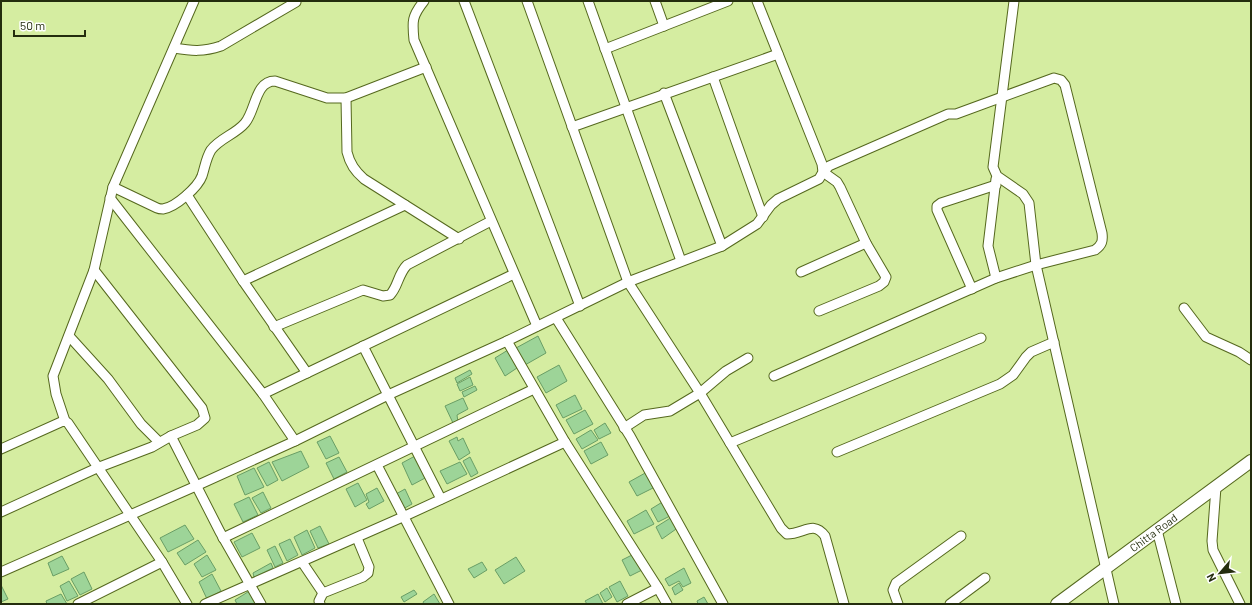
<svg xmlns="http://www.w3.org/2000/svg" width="1252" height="605" font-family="Barlow,sans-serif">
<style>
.building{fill:#9dd498;stroke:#699e65}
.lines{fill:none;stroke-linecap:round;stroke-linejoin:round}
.street-casing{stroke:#55681e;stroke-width:11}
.secondary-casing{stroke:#55681e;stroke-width:14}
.street{stroke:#fff;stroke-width:9}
.secondary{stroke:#fff;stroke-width:12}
.labels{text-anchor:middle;stroke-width:3.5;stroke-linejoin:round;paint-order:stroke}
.street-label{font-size:11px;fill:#242d0e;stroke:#fff}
</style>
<rect width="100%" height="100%" fill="#d5eda1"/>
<!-- building -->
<g class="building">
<polygon points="538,336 546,353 525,365 516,348"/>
<polygon points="508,350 517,368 505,376 495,358"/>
<polygon points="559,365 567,381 546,393 537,377"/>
<polygon points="470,370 472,374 457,383 455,378"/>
<polygon points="470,377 473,385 460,391 457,384"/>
<polygon points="475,386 477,390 464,397 462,392"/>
<polygon points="575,395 582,409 563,418 556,405"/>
<polygon points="463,398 468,409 457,415 458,422 453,423 445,406"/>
<polygon points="585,410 593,424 574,434 566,420"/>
<polygon points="605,423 611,433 599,439 594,430"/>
<polygon points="591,430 598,440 582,449 576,439"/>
<polygon points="330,436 339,453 326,459 317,442"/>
<polygon points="457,437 458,441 463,438 470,453 459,460 449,441"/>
<polygon points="601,442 608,455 591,464 584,451"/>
<polygon points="301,451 309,467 282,481 272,462"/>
<polygon points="415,456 427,477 412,485 402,463"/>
<polygon points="339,457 347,472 334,479 326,463"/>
<polygon points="470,457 478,473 471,477 463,461"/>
<polygon points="269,462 278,480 267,486 257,468"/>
<polygon points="460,462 467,474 447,484 440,471"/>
<polygon points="254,468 264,487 245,495 237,476"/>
<polygon points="647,472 655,487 637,496 629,482"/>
<polygon points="358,483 367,500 355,507 346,489"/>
<polygon points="377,488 384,501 369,509 366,504 369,502 366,494"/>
<polygon points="405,489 412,504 403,509 396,494"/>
<polygon points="263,492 271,508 261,513 252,498"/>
<polygon points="249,497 258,515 243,522 234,504"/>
<polygon points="664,501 672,515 658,522 651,509"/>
<polygon points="646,510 654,524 634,534 627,521"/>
<polygon points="672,517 679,527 662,539 656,527"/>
<polygon points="185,525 194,539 168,552 160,538"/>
<polygon points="320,526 329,544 318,548 310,531"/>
<polygon points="307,530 315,548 302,555 294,537"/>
<polygon points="252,533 260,548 242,557 234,542"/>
<polygon points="290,539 298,555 287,561 279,544"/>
<polygon points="198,540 206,552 185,565 177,553"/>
<polygon points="275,546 283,563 275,567 267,550"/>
<polygon points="634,554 644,569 630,576 622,560"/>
<polygon points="207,555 216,570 202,577 194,564"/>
<polygon points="62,556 69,569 53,576 48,563"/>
<polygon points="516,557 525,571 504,584 495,570"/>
<polygon points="482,562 487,570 474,578 468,569"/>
<polygon points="271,563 273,568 254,577 253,573"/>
<polygon points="684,568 691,583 683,587 679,581 669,586 665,579"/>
<polygon points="84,572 92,589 80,595 71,579"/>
<polygon points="212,574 221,591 207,599 199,582"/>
<polygon points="69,581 78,596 67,601 60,586"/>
<polygon points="620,581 628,596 617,602 609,587"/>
<polygon points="679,583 683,590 675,595 672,588"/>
<polygon points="1,585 8,599 1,602"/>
<polygon points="607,588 612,597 605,602 600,593"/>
<polygon points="251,590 258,604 237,604 235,600"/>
<polygon points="414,590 417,594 404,602 401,597"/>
<polygon points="61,594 67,604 47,604 46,601"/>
<polygon points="434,594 440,604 424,604 423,602"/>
<polygon points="598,594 603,604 587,604 585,601"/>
<polygon points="704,597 708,604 698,604 697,601"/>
</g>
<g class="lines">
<!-- street casing -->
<g class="street-casing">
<g id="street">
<path d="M 424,1 C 412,16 412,21 414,40 L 537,326"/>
<polyline points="464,1 580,306"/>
<path d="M 527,1 L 628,282 L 700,393 L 781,528 L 787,534 C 804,534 813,520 825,536 L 844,604"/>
<polyline points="588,1 681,261"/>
<polyline points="655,1 664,26"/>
<polyline points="1014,1 993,167 997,176 1023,194 1029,203 1036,265 1114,604"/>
<path d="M 174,48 C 192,51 203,52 221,46 L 296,2"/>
<polyline points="605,49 728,1"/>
<polyline points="713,77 763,217"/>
<polyline points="664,93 722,246"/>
<path d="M 346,98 L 347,152 C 350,164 355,171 364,179 L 459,239"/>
<polyline points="572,127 778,54"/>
<path d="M 113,187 L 157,208 C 159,209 161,209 163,209 C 176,207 198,187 202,176 C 205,167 206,158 211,150 C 220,138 236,134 245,123 C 256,110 255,81 275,81 L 327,98 L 346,98 L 426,67"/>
<polyline points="187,195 243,281 307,373"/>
<polyline points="110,198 263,394 295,441"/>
<polyline points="801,272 866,243"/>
<polyline points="996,278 988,246 996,179"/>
<polyline points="243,281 405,205"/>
<polyline points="972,289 937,210 937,206 941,203 996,185"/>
<polyline points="1184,308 1206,337 1239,352 1251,360"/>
<polyline points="556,318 630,436 723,604"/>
<path d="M 274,327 L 363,290 L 383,296 L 390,295 C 398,287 398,274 407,265 L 491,221"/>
<polyline points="69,336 108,379 141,424 159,442"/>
<polyline points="507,341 565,442 658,588 667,604"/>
<polyline points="363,346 441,499"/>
<path d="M 774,376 L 996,278 L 1036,265 L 1095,250 C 1102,245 1103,241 1102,233 L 1065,85 L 1061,80 L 1054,78 L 956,114 L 948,114 L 829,166 L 823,172 L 837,182 L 840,187 L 866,243 L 886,277 L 884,282 L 879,286 L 819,311"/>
<polyline points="263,394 514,274"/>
<polyline points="65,421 56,394 53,376 94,270 113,187 194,1"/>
<polyline points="624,428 644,415 670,411 700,393 726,371 748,358"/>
<polyline points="171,436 220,532 261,604"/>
<polyline points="730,443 981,338"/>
<polyline points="1,449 61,422 65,421 68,423 162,562 187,604"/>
<polyline points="837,452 1000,384 1013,375 1026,357 1031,352 1054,342"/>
<polyline points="377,465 449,604"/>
<polyline points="1216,487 1212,541 1213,550 1240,604"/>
<polyline points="1,512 97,468 152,447 171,436 197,425 205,418 202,408 94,270"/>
<polyline points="1157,530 1176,604"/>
<polyline points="223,538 534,389"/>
<polyline points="302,562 323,593"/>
<polyline points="1,572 196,486 295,441 388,395 507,341 628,282 722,246 757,224 771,205 778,199 819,179 823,172 822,164 757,1"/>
<polyline points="78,604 162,562"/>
<polyline points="205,604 405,516 565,442"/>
<polyline points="320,604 319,601 323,593 363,577 368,573 369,567 357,538"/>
<polyline points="627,604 658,588"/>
<polyline points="898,604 893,590 896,583 961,536"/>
<polyline points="950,604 985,578"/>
</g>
</g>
<!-- secondary casing -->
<g class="secondary-casing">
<g id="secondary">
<path id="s1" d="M 1057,604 L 1251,461"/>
</g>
</g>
<!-- street -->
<use href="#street" class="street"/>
<!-- secondary -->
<use href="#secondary" class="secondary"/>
</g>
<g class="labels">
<!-- street labels -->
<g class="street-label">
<text dy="4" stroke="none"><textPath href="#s1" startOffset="120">Chitta Road</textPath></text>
</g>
</g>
<!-- border -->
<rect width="1252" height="605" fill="none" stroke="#242d0e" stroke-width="4"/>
<!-- north arrow -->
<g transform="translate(1220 573) rotate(242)" stroke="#ffffff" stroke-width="3" paint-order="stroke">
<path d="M0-3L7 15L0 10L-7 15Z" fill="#242d0e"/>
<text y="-6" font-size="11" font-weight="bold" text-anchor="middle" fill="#242d0e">N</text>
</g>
<!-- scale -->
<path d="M14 30v6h71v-6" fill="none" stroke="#242d0e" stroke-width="2"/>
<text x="20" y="30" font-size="12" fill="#242d0e" stroke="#ffffff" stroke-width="3" paint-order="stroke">50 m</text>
</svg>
